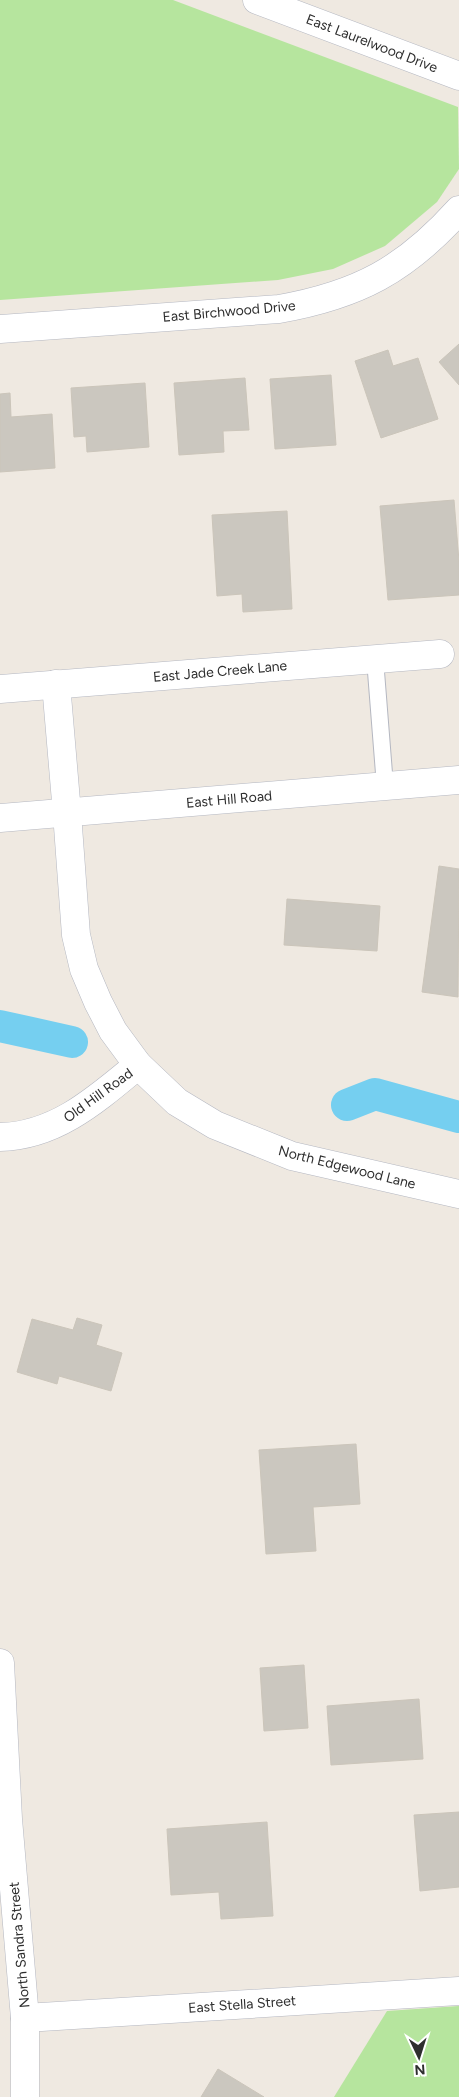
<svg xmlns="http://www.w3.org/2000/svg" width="459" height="2097" font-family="Figtree,sans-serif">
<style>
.green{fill:#b6e59e}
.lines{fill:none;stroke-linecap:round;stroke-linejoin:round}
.canal{stroke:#75cff0;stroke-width:32}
.building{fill:#cbc7bf;stroke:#cbc5ba}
.service-casing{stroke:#b4b7c1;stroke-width:18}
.minor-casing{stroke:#b4b7c1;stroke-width:29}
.tertiary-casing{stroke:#b4b7c1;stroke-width:29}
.service{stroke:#fff;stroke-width:16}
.minor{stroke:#fff;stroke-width:28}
.tertiary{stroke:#fff;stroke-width:28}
.labels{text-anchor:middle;stroke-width:4;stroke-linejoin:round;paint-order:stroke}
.street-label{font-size:14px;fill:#2e2e2e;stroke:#fff}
</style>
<rect width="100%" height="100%" fill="#efe9e1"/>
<!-- green -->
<g class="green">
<polygon points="0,0 173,0 458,107 459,169 437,202 385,246 333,269 278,280 0,300"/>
<polygon points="459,2006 459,2097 334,2097 387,2011"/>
</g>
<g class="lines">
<!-- canal -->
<g class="canal">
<polyline points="0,1026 72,1042"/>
<polyline points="347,1105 375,1094 459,1117"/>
</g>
</g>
<!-- building -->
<g class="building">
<polygon points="459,344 459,385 439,362"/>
<polygon points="388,350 393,366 418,358 438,419 381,438 355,361"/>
<polygon points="331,375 336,445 275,449 270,379"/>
<polygon points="245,378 249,430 223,431 224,452 179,455 174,383"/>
<polygon points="145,383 149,447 87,452 86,436 74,437 71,388"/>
<polygon points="10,393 11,417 52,414 55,468 0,472 0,394"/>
<polygon points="454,500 459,561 459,595 388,600 380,506"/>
<polygon points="287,511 292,609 243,612 242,594 217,596 212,515"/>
<polygon points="439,866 459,869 458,997 422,992"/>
<polygon points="287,899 380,906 377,951 284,945"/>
<polygon points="77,1318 102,1325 96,1345 122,1353 111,1391 59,1376 57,1384 17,1372 32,1319 73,1330"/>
<polygon points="356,1444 360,1504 313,1507 316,1551 266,1554 259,1450"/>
<polygon points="304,1665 308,1728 264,1731 260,1668"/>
<polygon points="419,1699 423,1759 331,1765 327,1706"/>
<polygon points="459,1812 459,1887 420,1891 414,1815"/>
<polygon points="267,1822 273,1916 221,1919 219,1892 171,1895 167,1829"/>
<polygon points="218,2069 264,2097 201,2097"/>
</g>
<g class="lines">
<!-- service casing -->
<g class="service-casing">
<polyline id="service" points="375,659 385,786"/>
</g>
<!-- minor casing -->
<g class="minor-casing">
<g id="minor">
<polyline points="257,0 459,76"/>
<path d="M 0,329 L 279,309 C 358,295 405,270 459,210"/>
<polyline points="56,684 67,813"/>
<polyline points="0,689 440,654"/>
<path d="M 0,1137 C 56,1136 97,1099 138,1065"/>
<polyline points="0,1663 8,1819 25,2018 25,2097"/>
<polyline points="25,2018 459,1991"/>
</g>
</g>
<!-- tertiary casing -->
<g class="tertiary-casing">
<g id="tertiary">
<polyline points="67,813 76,935 84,969 98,1002 113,1031 138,1065 177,1102 215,1125 292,1156 459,1194"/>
<polyline points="0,818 459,780"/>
</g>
</g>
<!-- service -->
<use href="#service" class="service"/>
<!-- minor -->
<use href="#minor" class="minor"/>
<!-- tertiary -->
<use href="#tertiary" class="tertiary"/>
</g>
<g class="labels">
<!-- street labels -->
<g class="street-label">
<text transform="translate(372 43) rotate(21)" y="5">East Laurelwood Drive</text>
<text transform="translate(229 311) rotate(-5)" y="5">East Birchwood Drive</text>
<text transform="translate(220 671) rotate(-5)" y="5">East Jade Creek Lane</text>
<text transform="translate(229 799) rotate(-5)" y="5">East Hill Road</text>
<text transform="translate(98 1095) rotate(-36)" y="5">Old Hill Road</text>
<text transform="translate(347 1167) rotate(14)" y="5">North Edgewood Lane</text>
<text transform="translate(19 1945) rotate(-95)" y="5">North Sandra Street</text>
<text transform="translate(242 2004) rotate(-4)" y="5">East Stella Street</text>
</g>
</g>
<!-- north arrow -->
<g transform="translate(419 2057) rotate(176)" stroke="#ffffff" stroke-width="4" paint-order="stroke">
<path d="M0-4L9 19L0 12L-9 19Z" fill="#2e2e2e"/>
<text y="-8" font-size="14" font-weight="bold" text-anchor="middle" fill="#2e2e2e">N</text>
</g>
</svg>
